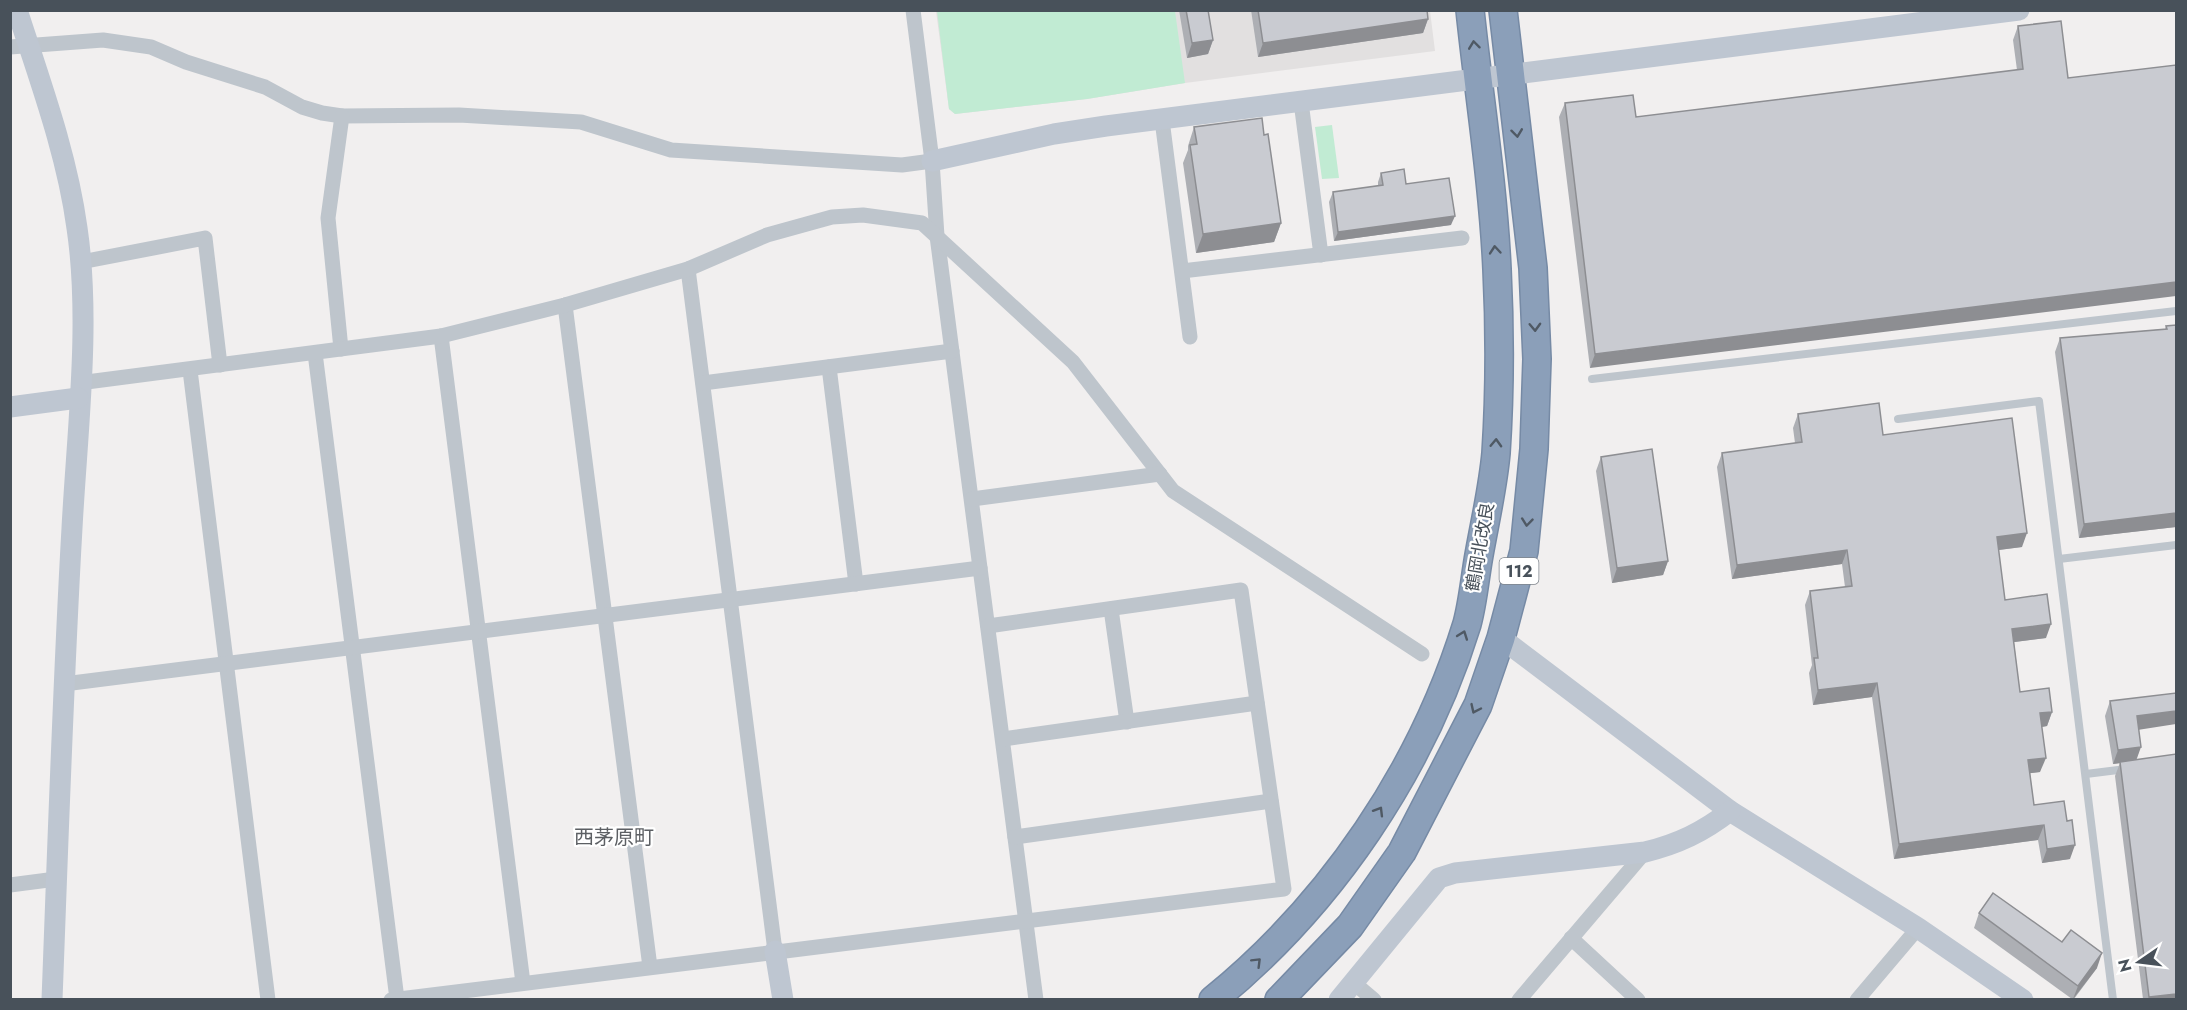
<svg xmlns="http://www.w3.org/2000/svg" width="2187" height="1010" font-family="Jost,'Noto Sans JP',sans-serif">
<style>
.education{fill:#e2e0e0}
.garden{fill:#c1ebd3}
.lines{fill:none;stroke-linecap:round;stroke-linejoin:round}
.highway-casing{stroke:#768aa5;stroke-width:30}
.lane{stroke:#bec5cc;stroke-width:8}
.street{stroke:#bec5cc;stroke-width:15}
.secondary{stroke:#bec6d1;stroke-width:21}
.highway{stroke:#8b9fb9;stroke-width:27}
.wall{fill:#adafb4}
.shaded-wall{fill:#8d8e92}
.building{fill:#c9cbd1;stroke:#8d8e92;stroke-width:1.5}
.oneway{stroke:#4f5964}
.labels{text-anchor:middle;stroke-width:4.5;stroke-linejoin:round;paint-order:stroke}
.shield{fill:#fff;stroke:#7f858c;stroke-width:1.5}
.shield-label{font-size:16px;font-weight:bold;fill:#48515a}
.street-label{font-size:18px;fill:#48515a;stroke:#fff}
.neighbourhood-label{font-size:20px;fill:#5c5f63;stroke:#fff}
</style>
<rect width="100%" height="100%" fill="#f1efef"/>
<!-- education -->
<polygon class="education" points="936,11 1430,11 1435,51 1185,83 1087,99 955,114 949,109"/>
<!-- garden -->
<g class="garden">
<polygon points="937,11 1175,11 1185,83 1087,99 955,114 949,109"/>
<polygon points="1332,125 1339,178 1322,179 1315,127"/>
</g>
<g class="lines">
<!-- highway casing -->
<g class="highway-casing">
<g id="highway">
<path d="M 1213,1000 C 1331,904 1422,770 1467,624 C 1473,602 1475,577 1479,555 C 1485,521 1493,487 1496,453 C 1500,392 1500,330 1497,269 C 1493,183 1479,96 1470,10"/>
<polyline points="1279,1000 1350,926 1402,852 1478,705 1501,638 1524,551 1534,449 1537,359 1533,268 1503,10"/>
</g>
</g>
<!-- lane -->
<g class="lane">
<polyline points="1592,379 2176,311"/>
<polyline points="1898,419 2039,401 2113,1000"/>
<polyline points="2059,559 2176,545"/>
<polyline points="2086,774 2126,769"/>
</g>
<!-- street -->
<g class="street">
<polyline points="913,10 932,161 937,236 1036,1000"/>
<polyline points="10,47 103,40 151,47 186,62 265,87 302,107 322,113 342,116 459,115 581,122 671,150 902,165 932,161"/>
<polyline points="1301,102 1321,255"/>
<polyline points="1162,120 1190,337"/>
<polyline points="81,262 205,238 220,365"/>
<polyline points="688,269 775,951"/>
<polyline points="1182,271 1462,238"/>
<polyline points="565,305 650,967"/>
<polyline points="441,336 523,983"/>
<polyline points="341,349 328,218 342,116"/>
<polyline points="315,353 397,999"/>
<polyline points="829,367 856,584"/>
<polyline points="190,370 268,1000"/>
<polyline points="79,383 441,336 565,305 688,269 767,235 832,217 863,215 922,223 1073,362 1173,491 1422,654"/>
<polyline points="703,383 952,351"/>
<polyline points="972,499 1160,474"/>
<polyline points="1111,609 1127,722"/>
<polyline points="64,684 980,568"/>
<polyline points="1003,739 1257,703"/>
<polyline points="1015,837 1271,801"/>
<polyline points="10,885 56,879"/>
<polyline points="1571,938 1638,1000"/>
<polyline points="1354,983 1374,1000"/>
<polyline points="391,1000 1284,889 1241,590 988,626"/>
<polyline points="1519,1000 1645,852"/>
<polyline points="1857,1000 1918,928"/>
</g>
<!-- secondary -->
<g class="secondary">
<path d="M 17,10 C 40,81 67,154 77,228 C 91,322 77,433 72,528 C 63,685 58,842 52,1000"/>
<polyline points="932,161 1054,134 1106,126 2019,10"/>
<polyline points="10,407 78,398"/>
<polyline points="1501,638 1730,811 1918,928 2023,1000"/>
<polyline points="775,951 783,1000"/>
<path d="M 1339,1000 L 1439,878 L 1455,873 L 1645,852 C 1678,844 1703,832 1730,811"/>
</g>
<!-- highway -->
<use href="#highway" class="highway"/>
</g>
<!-- wall -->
<g class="wall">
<polygon points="1179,10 1208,10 1213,40 1208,54 1187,58"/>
<polygon points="1251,10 1427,10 1428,19 1423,33 1258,57"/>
<polygon points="2018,26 2068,78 1590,368 1559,117 1565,103 1636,117 2017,70 2013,40"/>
<polygon points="1194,127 1264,135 1281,223 1274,242 1196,253 1183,163 1188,150 1188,146"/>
<polygon points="1381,173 1406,184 1451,225 1334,241 1329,202 1333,192 1378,186 1378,182"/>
<polygon points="2176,325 2176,527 2079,538 2055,352 2060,338 2165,329 2166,326"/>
<polygon points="1798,414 1883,435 2022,547 1998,550 2005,600 2046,638 2014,642 2020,692 2052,712 2047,726 2042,727 2040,772 2030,773 2034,805 2070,859 2042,863 2038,840 1894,859 1872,697 1813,705 1809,673 1812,665 1805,605 1810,591 1845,587 1842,564 1732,579 1717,467 1722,453 1795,443 1793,428"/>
<polygon points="1601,457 1668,561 1663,575 1612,583 1596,471"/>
<polygon points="2110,701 2138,730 2136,760 2176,999 2143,999 2115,776 2120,763 2113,764 2105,716"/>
<polygon points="1979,913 2097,968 2074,999 2072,999 1974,928"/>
</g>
<!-- shaded-wall -->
<g class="shaded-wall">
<polygon points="1428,19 1423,33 1258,57 1263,43"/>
<polygon points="1213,40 1208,54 1187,58 1192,43"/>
<polygon points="1455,216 1451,225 1334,241 1338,232"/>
<polygon points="1281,223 1274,242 1196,253 1203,234"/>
<polygon points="2176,282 2176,296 1590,368 1595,354"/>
<polygon points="2176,513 2176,527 2079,538 2084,524"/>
<polygon points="2027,533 2022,547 1991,551 1997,537"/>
<polygon points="1847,550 1842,564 1732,579 1737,565"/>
<polygon points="1668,561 1663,575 1612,583 1617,568"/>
<polygon points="2051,624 2046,638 2007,643 2012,629"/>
<polygon points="1877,683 1872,697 1813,705 1818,690"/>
<polygon points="2176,711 2176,724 2131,731 2137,716"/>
<polygon points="2052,712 2047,726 2035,728 2040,713"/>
<polygon points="2141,747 2136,761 2113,764 2118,750"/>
<polygon points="2046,758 2040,772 2023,774 2028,760"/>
<polygon points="2044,825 2038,840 1894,859 1899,844"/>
<polygon points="2075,845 2070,859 2042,863 2047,849"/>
<polygon points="2102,953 2097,968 2073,999 2078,986"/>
<polygon points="2176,994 2176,999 2148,999 2149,997"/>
</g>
<!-- building -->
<g class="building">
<polygon points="1186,10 1208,10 1213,40 1192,43"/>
<polygon points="1258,10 1427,10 1428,19 1263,43"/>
<polygon points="2061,21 2068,78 2176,65 2176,282 1595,354 1565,103 1633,95 1636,117 2023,69 2018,26"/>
<polygon points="1262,118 1264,135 1268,134 1281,223 1203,234 1190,145 1197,144 1194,127"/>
<polygon points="1404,169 1406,184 1449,178 1455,216 1338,232 1333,192 1383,185 1381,173"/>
<polygon points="2176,325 2176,513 2084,524 2060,338 2167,329 2166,326"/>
<polygon points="1879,403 1883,435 2012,418 2027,533 1997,537 2005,600 2047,594 2051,624 2012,629 2020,692 2049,688 2052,712 2040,713 2046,758 2028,760 2034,805 2064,801 2067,821 2072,820 2075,845 2047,849 2044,825 1899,844 1877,683 1818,690 1814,658 1818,658 1810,591 1852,586 1847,550 1737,565 1722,453 1802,442 1798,414"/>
<polygon points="1652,449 1668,561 1617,568 1601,457"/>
<polygon points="2176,693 2176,711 2137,716 2141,747 2118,750 2110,701"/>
<polygon points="2176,754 2176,994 2149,997 2120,762"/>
<polygon points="1993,893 2062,942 2071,930 2102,953 2078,986 1979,913"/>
</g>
<!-- one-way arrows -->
<defs><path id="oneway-chevron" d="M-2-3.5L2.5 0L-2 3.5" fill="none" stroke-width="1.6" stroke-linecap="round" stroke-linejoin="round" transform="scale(1.5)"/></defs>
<g class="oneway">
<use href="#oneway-chevron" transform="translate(1474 45) rotate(-97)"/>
<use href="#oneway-chevron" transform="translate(1517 133) rotate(83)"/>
<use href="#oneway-chevron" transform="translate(1495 250) rotate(-95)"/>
<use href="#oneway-chevron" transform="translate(1535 327) rotate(88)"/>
<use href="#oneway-chevron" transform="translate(1496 443) rotate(-88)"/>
<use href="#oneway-chevron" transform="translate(1527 522) rotate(96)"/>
<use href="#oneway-chevron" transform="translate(1463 635) rotate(-70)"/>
<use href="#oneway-chevron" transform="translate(1475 709) rotate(115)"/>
<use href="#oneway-chevron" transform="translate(1379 811) rotate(-59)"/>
<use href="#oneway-chevron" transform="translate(1257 962) rotate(-45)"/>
</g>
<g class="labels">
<!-- shield labels -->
<rect class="shield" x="1499.5" y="558" width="39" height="26" rx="4.5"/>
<g class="shield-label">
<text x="1519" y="577">112</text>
</g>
<!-- street labels -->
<g class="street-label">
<text transform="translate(1480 547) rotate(-80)" y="6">鶴岡北改良</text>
</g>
<!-- neighbourhood labels -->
<g class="neighbourhood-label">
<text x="614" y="844">西茅原町</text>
</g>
</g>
<!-- border -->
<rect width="2187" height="1010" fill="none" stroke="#48515a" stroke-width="24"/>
<!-- north arrow -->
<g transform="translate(2139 962) rotate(256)" stroke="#ffffff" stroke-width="4.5" paint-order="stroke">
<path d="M0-4.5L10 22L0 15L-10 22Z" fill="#48515a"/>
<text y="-9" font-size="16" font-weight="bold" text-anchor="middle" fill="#48515a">N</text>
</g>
</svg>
